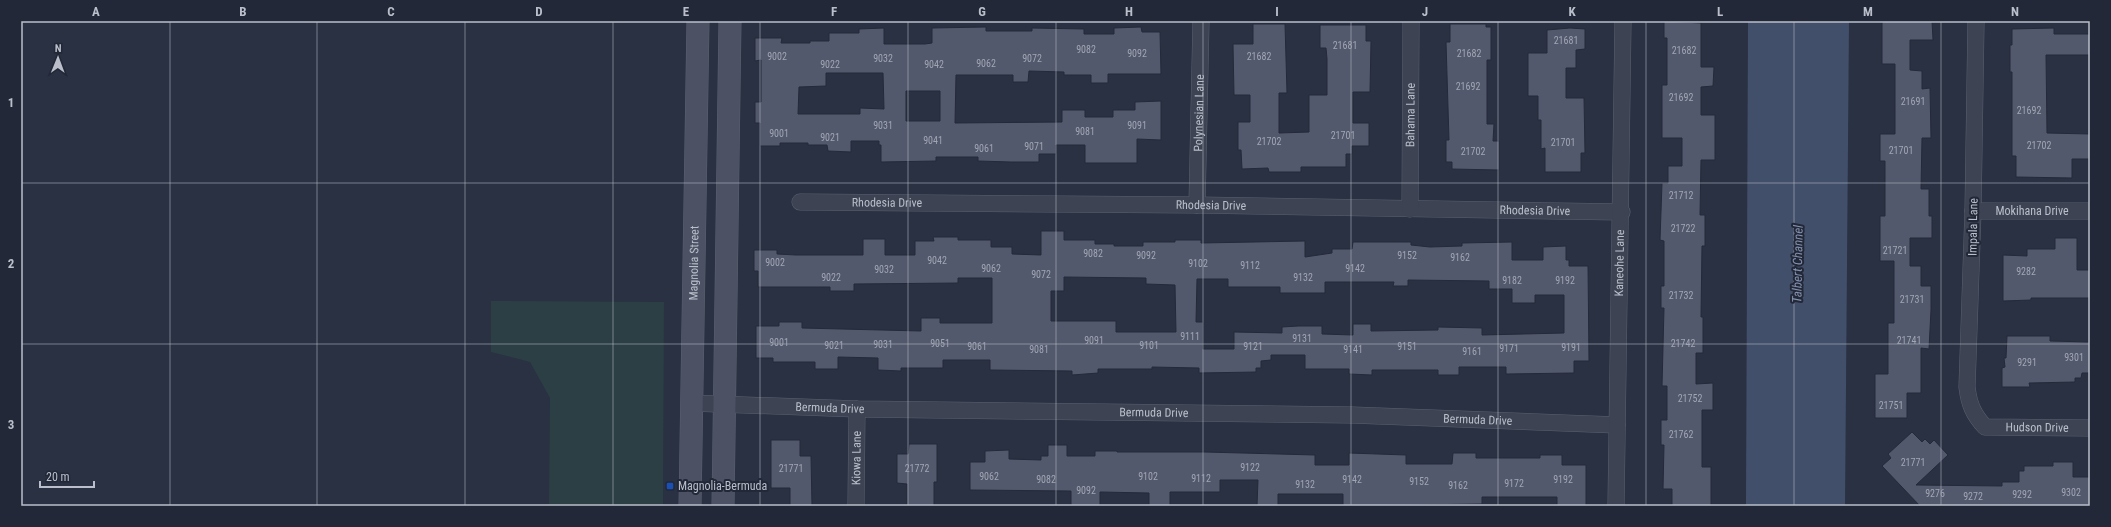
<svg xmlns="http://www.w3.org/2000/svg" width="2111" height="527" font-family="'Roboto Condensed',sans-serif">
<style>
.green{fill:#2c3f44}
.water{fill:#424f6b}
.building{fill:#53596c;stroke:#242a39;fill-rule:evenodd}
.lines{fill:none;stroke-linecap:round;stroke-linejoin:round}
.street-casing{stroke:#5b616f;stroke-width:17}
.secondary-casing{stroke:#5b616f;stroke-width:23}
.street{stroke:#3d4352;stroke-width:16}
.secondary{stroke:#4c5264;stroke-width:22}
.grid{fill:none;stroke:#babfcb;stroke-width:1;stroke-opacity:0.55}
.transit-dot{fill:#1a4fb4;stroke:#222837;stroke-width:1.5}
.labels{text-anchor:middle;stroke-width:4;stroke-linejoin:round;paint-order:stroke}
.number-label{font-size:10px;fill:#a0a6b3}
.street-label{font-size:12px;fill:#babfcb;stroke:#222837}
.poi-label{font-size:12px;fill:#babfcb;stroke:#222837;text-anchor:start}
.water-label{font-size:13px;font-style:italic;fill:#8492b0;stroke:#222837}
.neatline{fill:none;stroke:#babfcb;stroke-width:1.5}
.grid-label{font-size:13px;text-anchor:middle;font-weight:bold;fill:#babfcb}
</style>
<rect width="100%" height="100%" fill="#293142"/>
<!-- green -->
<polygon class="green" points="491,301 664,302 663,506 549,506 550,398 530,362 491,352"/>
<!-- water -->
<polygon class="water" points="1748,21 1849,21 1845,506 1746,506"/>
<!-- building -->
<g class="building">
<polygon points="1664,21 1701,23 1701,67 1714,67 1713,86 1701,87 1701,115 1715,115 1715,160 1701,160 1700,215 1705,215 1705,246 1702,246 1701,317 1703,317 1703,353 1696,353 1696,384 1713,383 1713,410 1702,410 1702,467 1711,467 1711,506 1672,506 1672,489 1663,489 1664,445 1661,445 1661,420 1667,420 1667,386 1662,386 1664,308 1661,308 1661,286 1664,286 1664,241 1660,240 1662,183 1668,183 1668,166 1682,166 1682,138 1662,138 1662,85 1667,85 1667,38 1664,38"/>
<polygon points="1882,21 1932,21 1933,40 1910,40 1910,70 1922,71 1922,89 1930,88 1931,138 1922,138 1921,189 1929,189 1929,216 1932,216 1932,238 1910,238 1910,266 1921,266 1921,286 1931,286 1931,310 1929,349 1921,348 1921,393 1907,393 1907,418 1875,418 1875,374 1888,374 1888,323 1894,323 1894,261 1880,261 1880,216 1885,216 1885,161 1880,161 1880,134 1895,134 1895,64 1882,64"/>
<polygon points="1253,24 1285,24 1287,93 1279,93 1279,133 1309,132 1309,95 1327,95 1327,59 1326,48 1320,48 1320,25 1366,25 1366,41 1371,41 1370,92 1353,92 1353,123 1369,123 1369,146 1352,146 1352,154 1346,154 1346,167 1301,167 1301,172 1269,172 1268,168 1242,169 1241,150 1238,150 1238,122 1250,122 1250,95 1234,95 1233,44 1253,44"/>
<polygon points="1450,24 1486,24 1486,27 1491,27 1491,60 1487,60 1487,124 1494,124 1493,141 1499,141 1499,170 1452,169 1452,162 1446,162 1446,140 1449,140 1446,42 1450,42"/>
<path d="M 986,27 L 986,31 L 1032,31 L 1032,28 L 1084,29 L 1084,34 L 1114,34 L 1114,28 L 1141,27 L 1142,32 L 1160,32 L 1161,74 L 1108,74 L 1108,83 L 1091,83 L 1091,75 L 1064,75 L 1064,72 L 1029,71 L 1028,82 L 1013,82 L 1013,75 L 956,75 L 955,123 L 1062,122 L 1062,110 L 1085,110 L 1085,117 L 1113,117 L 1113,110 L 1135,110 L 1135,102 L 1161,101 L 1161,140 L 1137,139 L 1137,163 L 1085,163 L 1085,145 L 1056,145 L 1056,154 L 1039,154 L 1039,162 L 1011,162 L 978,161 L 978,157 L 936,157 L 936,161 L 881,162 L 881,145 L 879,145 L 879,141 L 851,141 L 851,152 L 828,151 L 827,145 L 808,145 L 808,143 L 780,143 L 780,146 L 760,146 L 760,123 L 755,123 L 755,102 L 761,102 L 761,60 L 755,61 L 755,38 L 782,38 L 781,43 L 810,43 L 810,41 L 829,41 L 829,33 L 859,33 L 859,29 L 884,28 L 884,44 L 925,44 L 932,43 L 932,28 ZM 826,73 L 883,73 L 884,109 L 860,108 L 860,114 L 798,114 L 799,87 L 826,86 ZM 906,91 L 940,91 L 940,121 L 906,121 Z"/>
<polygon points="1570,28 1585,29 1585,49 1576,50 1576,68 1566,68 1566,98 1584,98 1585,153 1581,153 1581,172 1545,172 1545,148 1541,149 1541,120 1538,120 1538,96 1528,96 1528,53 1547,53 1547,30"/>
<polygon points="2054,28 2054,34 2090,34 2090,55 2046,55 2047,133 2090,134 2090,159 2072,159 2072,178 2016,177 2016,156 2012,156 2012,72 2010,72 2010,45 2012,45 2012,29"/>
<path d="M 1041,231 L 1064,231 L 1064,240 L 1095,240 L 1095,244 L 1114,244 L 1114,246 L 1143,246 L 1143,242 L 1175,242 L 1175,240 L 1201,240 L 1201,243 L 1305,241 L 1305,257 L 1332,253 L 1332,249 L 1352,249 L 1353,242 L 1411,242 L 1411,245 L 1430,247 L 1462,246 L 1462,243 L 1512,242 L 1512,260 L 1543,260 L 1543,247 L 1566,246 L 1566,260 L 1569,260 L 1569,266 L 1588,266 L 1589,361 L 1574,361 L 1574,373 L 1506,374 L 1506,367 L 1459,367 L 1459,375 L 1438,375 L 1438,370 L 1372,370 L 1372,375 L 1349,374 L 1349,369 L 1305,369 L 1305,355 L 1271,355 L 1271,360 L 1261,361 L 1261,368 L 1256,368 L 1256,372 L 1199,373 L 1199,368 L 1152,367 L 1152,369 L 1098,369 L 1098,373 L 1072,375 L 1072,371 L 990,370 L 990,360 L 943,360 L 943,368 L 901,368 L 901,371 L 878,370 L 878,358 L 838,357 L 838,369 L 815,369 L 815,362 L 773,362 L 773,358 L 756,358 L 756,326 L 779,326 L 779,322 L 802,322 L 802,328 L 921,331 L 921,318 L 940,318 L 940,323 L 992,323 L 992,278 L 958,278 L 958,283 L 854,284 L 854,291 L 830,291 L 830,287 L 758,287 L 758,271 L 754,271 L 754,250 L 777,250 L 777,254 L 796,255 L 863,255 L 863,239 L 885,239 L 885,255 L 915,255 L 915,241 L 934,241 L 933,237 L 958,237 L 958,240 L 991,240 L 991,247 L 1012,247 L 1012,254 L 1041,255 ZM 1064,277 L 1146,278 L 1146,284 L 1175,285 L 1176,332 L 1116,332 L 1116,321 L 1051,321 L 1051,291 L 1064,291 ZM 1197,279 L 1228,279 L 1228,287 L 1280,287 L 1280,293 L 1325,293 L 1325,282 L 1394,282 L 1393,286 L 1408,286 L 1408,280 L 1489,281 L 1489,289 L 1512,289 L 1512,303 L 1535,303 L 1535,295 L 1564,295 L 1564,333 L 1482,335 L 1482,328 L 1438,327 L 1438,330 L 1371,331 L 1371,324 L 1353,324 L 1353,335 L 1322,334 L 1322,326 L 1298,326 L 1282,327 L 1282,333 L 1234,332 L 1234,349 L 1203,349 L 1203,322 L 1196,322 Z"/>
<polygon points="2055,238 2077,238 2077,270 2090,270 2090,298 2031,298 2031,300 2003,301 2003,255 2027,256 2027,249 2055,249"/>
<polygon points="2007,336 2050,336 2050,341 2090,342 2090,373 2082,373 2081,378 2075,378 2075,382 2029,383 2030,387 2002,387 2002,368 2005,367 2004,358 2006,358"/>
<polygon points="1912,432 1922,442 1925,439 1930,444 1934,440 1948,455 1916,485 2002,486 2002,482 2019,482 2019,471 2024,471 2024,466 2053,466 2053,462 2073,462 2073,477 2090,477 2090,506 1920,506 1882,466 1891,458 1888,454"/>
<polygon points="771,440 800,440 800,456 811,456 812,506 790,506 790,488 771,488"/>
<polygon points="909,444 937,444 937,482 934,482 934,506 907,506 907,484 897,483 897,454 908,454"/>
<polygon points="1048,445 1067,445 1067,456 1095,456 1095,451 1117,451 1117,452 1205,452 1315,455 1315,465 1349,465 1349,453 1406,455 1406,464 1452,464 1453,453 1476,453 1476,458 1540,458 1540,455 1562,455 1562,465 1586,465 1586,506 1557,506 1557,497 1482,497 1482,504 1343,506 1343,494 1278,494 1278,506 1257,506 1258,480 1220,480 1220,492 1170,492 1170,506 1149,506 1149,493 1100,492 1100,506 1071,506 1071,491 970,490 970,462 985,462 985,451 1009,450 1009,459 1041,460 1041,456 1048,456"/>
</g>
<g class="lines">
<!-- street casing -->
<g class="street-casing">
<g id="street">
<path id="s1" d="M 1976,21 L 1973,211 L 1967,387 C 1969,404 1973,414 1985,427 L 2090,428"/>
<path id="s2" d="M 800,202 L 1197,205 L 1622,212"/>
<path id="s3" d="M 1197,205 L 1201,21"/>
<path id="s4" d="M 1410,209 L 1411,21"/>
<path id="s5" d="M 1973,211 L 2090,211"/>
<path id="s6" d="M 691,403 L 857,409 L 1352,415 L 1617,425"/>
<path id="s7" d="M 856,506 L 857,409"/>
<path id="s8" d="M 1616,506 L 1623,21"/>
</g>
</g>
<!-- secondary casing -->
<g class="secondary-casing">
<g id="secondary">
<path id="s9" d="M 690,506 L 698,21"/>
<polyline points="723,506 730,21"/>
</g>
</g>
<!-- street -->
<use href="#street" class="street"/>
<!-- secondary -->
<use href="#secondary" class="secondary"/>
</g>
<!-- grid -->
<path class="grid" d="M 170,21 L 170,506M 317,21 L 317,506M 465,21 L 465,506M 613,21 L 613,506M 760,21 L 760,506M 908,21 L 908,506M 1056,21 L 1056,506M 1203,21 L 1203,506M 1351,21 L 1351,506M 1498,21 L 1498,506M 1646,21 L 1646,506M 1794,21 L 1794,506M 1941,21 L 1941,506M 21,183 L 2090,183M 21,344 L 2090,344"/>
<!-- markers -->
<rect class="transit-dot" x="666" y="482" width="8" height="8" rx="2"/>
<g class="labels">
<!-- number labels -->
<g class="number-label">
<text x="1566" y="44">21681</text>
<text x="1345" y="49">21681</text>
<text x="1086" y="53">9082</text>
<text x="1684" y="54">21682</text>
<text x="1137" y="57">9092</text>
<text x="1469" y="57">21682</text>
<text x="777" y="60">9002</text>
<text x="1259" y="60">21682</text>
<text x="883" y="62">9032</text>
<text x="1032" y="62">9072</text>
<text x="986" y="67">9062</text>
<text x="830" y="68">9022</text>
<text x="934" y="68">9042</text>
<text x="1468" y="90">21692</text>
<text x="1681" y="101">21692</text>
<text x="1913" y="105">21691</text>
<text x="2029" y="114">21692</text>
<text x="883" y="129">9031</text>
<text x="1137" y="129">9091</text>
<text x="1085" y="135">9081</text>
<text x="779" y="137">9001</text>
<text x="1343" y="139">21701</text>
<text x="830" y="141">9021</text>
<text x="933" y="144">9041</text>
<text x="1269" y="145">21702</text>
<text x="1563" y="146">21701</text>
<text x="2039" y="149">21702</text>
<text x="1034" y="150">9071</text>
<text x="984" y="152">9061</text>
<text x="1901" y="154">21701</text>
<text x="1473" y="155">21702</text>
<text x="1681" y="199">21712</text>
<text x="1683" y="232">21722</text>
<text x="1895" y="254">21721</text>
<text x="1093" y="257">9082</text>
<text x="1146" y="259">9092</text>
<text x="1407" y="259">9152</text>
<text x="1460" y="261">9162</text>
<text x="937" y="264">9042</text>
<text x="775" y="266">9002</text>
<text x="1198" y="267">9102</text>
<text x="1250" y="269">9112</text>
<text x="991" y="272">9062</text>
<text x="1355" y="272">9142</text>
<text x="884" y="273">9032</text>
<text x="2026" y="275">9282</text>
<text x="1041" y="278">9072</text>
<text x="831" y="281">9022</text>
<text x="1303" y="281">9132</text>
<text x="1512" y="284">9182</text>
<text x="1565" y="284">9192</text>
<text x="1681" y="299">21732</text>
<text x="1912" y="303">21731</text>
<text x="1190" y="340">9111</text>
<text x="1302" y="342">9131</text>
<text x="1094" y="344">9091</text>
<text x="1909" y="344">21741</text>
<text x="779" y="346">9001</text>
<text x="940" y="347">9051</text>
<text x="1683" y="347">21742</text>
<text x="883" y="348">9031</text>
<text x="834" y="349">9021</text>
<text x="1149" y="349">9101</text>
<text x="977" y="350">9061</text>
<text x="1253" y="350">9121</text>
<text x="1407" y="350">9151</text>
<text x="1571" y="351">9191</text>
<text x="1509" y="352">9171</text>
<text x="1039" y="353">9081</text>
<text x="1353" y="353">9141</text>
<text x="1472" y="355">9161</text>
<text x="2074" y="361">9301</text>
<text x="2027" y="366">9291</text>
<text x="1690" y="402">21752</text>
<text x="1891" y="409">21751</text>
<text x="1681" y="438">21762</text>
<text x="1913" y="466">21771</text>
<text x="1250" y="471">9122</text>
<text x="791" y="472">21771</text>
<text x="917" y="472">21772</text>
<text x="989" y="480">9062</text>
<text x="1148" y="480">9102</text>
<text x="1201" y="482">9112</text>
<text x="1046" y="483">9082</text>
<text x="1352" y="483">9142</text>
<text x="1563" y="483">9192</text>
<text x="1419" y="485">9152</text>
<text x="1514" y="487">9172</text>
<text x="1305" y="488">9132</text>
<text x="1458" y="489">9162</text>
<text x="1086" y="494">9092</text>
<text x="2071" y="496">9302</text>
<text x="1935" y="497">9276</text>
<text x="2022" y="498">9292</text>
<text x="1973" y="500">9272</text>
</g>
<!-- street labels -->
<g class="street-label">
<text dy="4" stroke="none"><textPath href="#s3" startOffset="92">Polynesian Lane</textPath></text>
<text dy="4" stroke="none"><textPath href="#s4" startOffset="94">Bahama Lane</textPath></text>
<text dy="4" stroke="none"><textPath href="#s2" startOffset="87">Rhodesia Drive</textPath></text>
<text dy="4" stroke="none"><textPath href="#s2" startOffset="411">Rhodesia Drive</textPath></text>
<text dy="4" stroke="none"><textPath href="#s2" startOffset="735">Rhodesia Drive</textPath></text>
<text dy="4" stroke="none"><textPath href="#s5" startOffset="59">Mokihana Drive</textPath></text>
<text transform="translate(1973 227) rotate(-89)" y="4">Impala Lane</text>
<text dy="4" stroke="none"><textPath href="#s9" startOffset="243">Magnolia Street</textPath></text>
<text dy="4" stroke="none"><textPath href="#s8" startOffset="243">Kaneohe Lane</textPath></text>
<text dy="4" stroke="none"><textPath href="#s6" startOffset="139">Bermuda Drive</textPath></text>
<text dy="4" stroke="none"><textPath href="#s6" startOffset="463">Bermuda Drive</textPath></text>
<text dy="4" stroke="none"><textPath href="#s6" startOffset="787">Bermuda Drive</textPath></text>
<text dy="4" stroke="none"><textPath href="#s1" startOffset="463">Hudson Drive</textPath></text>
<text dy="4" stroke="none"><textPath href="#s7" startOffset="48">Kiowa Lane</textPath></text>
</g>
<!-- poi labels -->
<g class="poi-label">
<text x="678" y="490">Magnolia-Bermuda</text>
</g>
<!-- water labels -->
<g class="water-label">
<text transform="translate(1797 264) rotate(-89)" y="5">Talbert Channel</text>
</g>
</g>
<!-- border -->
<rect width="2111" height="527" fill="none" stroke="#222837" stroke-width="44"/>
<!-- north arrow -->
<g transform="translate(58 58) rotate(1)" stroke="#222837" stroke-width="3" paint-order="stroke">
<path d="M0-3L7 15L0 10L-7 15Z" fill="#babfcb"/>
<text y="-6" font-size="11" font-weight="bold" text-anchor="middle" fill="#babfcb">N</text>
</g>
<!-- scale -->
<path d="M40 481v6h54v-6" fill="none" stroke="#babfcb" stroke-width="2"/>
<text x="46" y="481" font-size="12" fill="#babfcb" stroke="#222837" stroke-width="3" paint-order="stroke">20 m</text>
<rect x="22" y="22" width="2067" height="483" class="neatline"/>
<g class="grid-label">
<text x="96" y="16">A</text>
<text x="243" y="16">B</text>
<text x="391" y="16">C</text>
<text x="539" y="16">D</text>
<text x="686" y="16">E</text>
<text x="834" y="16">F</text>
<text x="982" y="16">G</text>
<text x="1129" y="16">H</text>
<text x="1277" y="16">I</text>
<text x="1425" y="16">J</text>
<text x="1572" y="16">K</text>
<text x="1720" y="16">L</text>
<text x="1868" y="16">M</text>
<text x="2015" y="16">N</text>
<text x="11" y="107">1</text>
<text x="11" y="268">2</text>
<text x="11" y="429">3</text>
</g>
</svg>
